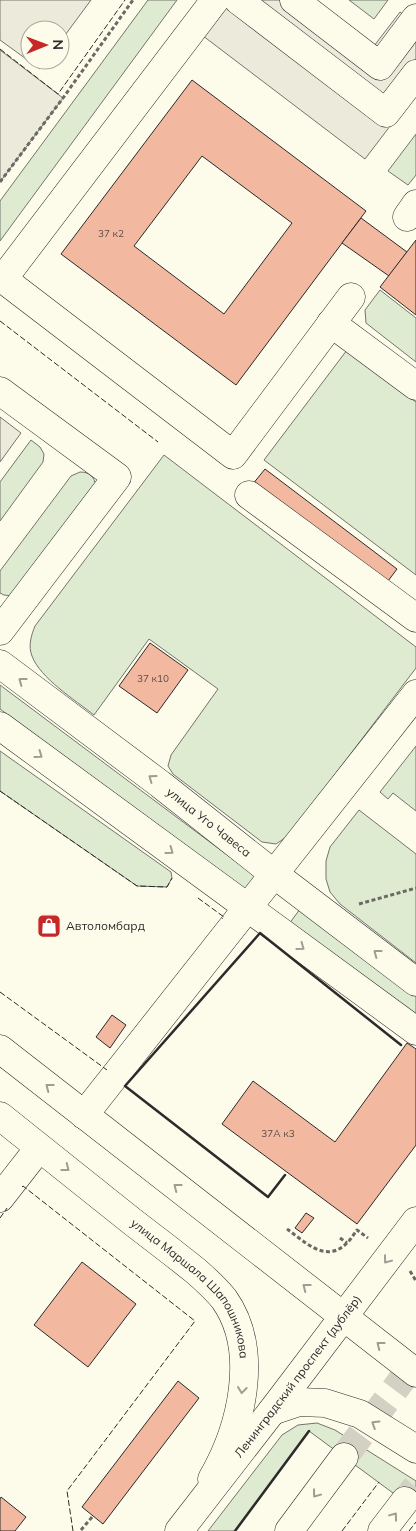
<svg xmlns="http://www.w3.org/2000/svg" width="416" height="1531" font-family="Mulish,sans-serif">
<style>
.green{fill:#deebd1;stroke:#74746e}
.parking{fill:#eceadb;stroke:#74746e}
.building{fill:#f2b8a0;stroke:#2b2b2b;fill-rule:evenodd}
.lines{fill:none;stroke-linecap:round;stroke-linejoin:round}
.major-tunnel{stroke:#d3d1c4;stroke-width:28;stroke-dasharray:28 14;stroke-linecap:butt}
.minor-casing{stroke:#2b2b2b;stroke-width:29}
.major-casing{stroke:#2b2b2b;stroke-width:29}
.path{stroke:#6a6964;stroke-width:3;stroke-dasharray:4 2.5;stroke-linecap:butt}
.minor{stroke:#fdfbea;stroke-width:28}
.major{stroke:#fdfbea;stroke-width:28}
.fence{stroke:#2b2b2b;stroke-width:1;stroke-dasharray:6 2.5;stroke-linecap:butt}
.wall{stroke:#2b2b2b;stroke-width:2.5}
.oneway{stroke:#9e9d94}
.labels{text-anchor:middle;stroke-width:4;stroke-linejoin:round;paint-order:stroke}
.number-label{font-size:10px;fill:#5d4e48}
.street-label{font-size:12px;fill:#2b2b2b;stroke:#fdfbea}
.poi-label{font-size:12px;fill:#2b2b2b;stroke:#fdfbea;text-anchor:start}
</style>
<rect width="100%" height="100%" fill="#fdfbea"/>
<!-- green -->
<g class="green">
<polygon points="148,0 177,0 0,241 0,201"/>
<polygon points="349,0 388,0 374,19"/>
<polygon points="416,134 416,175 408,185 388,171"/>
<polygon points="380,290 416,318 416,362 366,323 365,310"/>
<polygon points="347,350 416,402 416,575 264,460"/>
<polygon points="31,440 40,447 44,454 43,462 0,521 0,482"/>
<path d="M 164,455 L 416,647 L 416,668 L 288,836 L 276,844 L 262,842 L 173,774 L 168,766 L 171,755 L 218,689 L 149,639 L 94,715 C 75,700 40,678 32,656 C 28,646 31,636 35,626 Z"/>
<path d="M 80,472 C 89,472 94,476 96,486 L 12,596 L 4,595 L 0,593 L 0,571 L 71,476 Z"/>
<polygon points="0,685 262,881 252,894 0,709"/>
<polygon points="416,746 416,811 393,793 388,799 380,792"/>
<polygon points="0,751 171,872 172,878 167,887 137,886 0,791"/>
<polygon points="359,810 416,854 416,963 340,904 330,892 326,879 326,861 330,847"/>
<polygon points="300,909 416,996 416,1018 289,924"/>
<polygon points="317,1423 335,1430 416,1481 416,1510 309,1431 235,1531 208,1531 282,1435 298,1425"/>
</g>
<!-- parking -->
<g class="parking">
<polygon points="0,0 91,0 60,42 60,30 30,30 30,60 47,60 40,69 0,40"/>
<polygon points="204,0 313,0 374,46 400,12 416,25 416,92 365,159 186,23"/>
<polygon points="0,50 63,98 0,182"/>
<polygon points="0,417 21,433 0,462"/>
</g>
<!-- building -->
<g class="building">
<path d="M 192,80 L 366,211 L 236,385 L 61,254 ZM 202,156 L 292,223 L 224,314 L 134,246 Z"/>
<polygon points="361,218 407,252 389,276 342,243"/>
<polygon points="416,240 416,315 380,287"/>
<polygon points="265,469 397,569 385,585 252,485"/>
<polygon points="150,643 188,670 157,713 119,686"/>
<polygon points="112,1015 126,1025 110,1048 96,1037"/>
<polygon points="407,1043 416,1049 416,1145 357,1224 222,1124 253,1081 335,1142"/>
<polygon points="306,1213 314,1218 302,1233 295,1228"/>
<polygon points="82,1262 136,1304 88,1367 34,1325"/>
<polygon points="178,1381 199,1398 103,1524 82,1507"/>
<polygon points="1,1497 26,1517 15,1531 0,1531 0,1499"/>
</g>
<g class="lines">
<!-- major-tunnel -->
<g class="major-tunnel">
<polyline points="344,1457 416,1361"/>
<polyline points="405,1501 416,1487"/>
</g>
<!-- minor casing -->
<g class="minor-casing">
<g id="minor">
<polyline points="215,0 3,279 233,455 351,297"/>
<polyline points="238,0 386,113 416,74"/>
<polyline points="294,0 380,66 416,18"/>
<polyline points="407,217 416,204"/>
<polyline points="331,323 416,386"/>
<polyline points="0,391 117,477 0,631"/>
<polyline points="249,495 416,618"/>
<path id="s1" d="M 0,664 L 160,784 L 274,874 L 416,982"/>
<polyline points="0,726 416,1031"/>
<polyline points="0,1049 416,1373"/>
<polyline points="84,1115 416,694"/>
<path id="s2" d="M 0,1116 C 45,1152 89,1187 134,1223 C 155,1239 176,1255 197,1272 C 206,1280 216,1289 224,1299 C 261,1351 241,1429 212,1479"/>
<polyline points="0,1198 39,1148"/>
</g>
</g>
<!-- major casing -->
<g class="major-casing">
<g id="major">
<polyline points="272,1411 299,1402 325,1403 360,1414 416,1449"/>
<path id="s3" d="M 179,1531 L 272,1411 L 416,1221"/>
<polyline points="289,1531 344,1457"/>
<polyline points="382,1531 405,1501"/>
</g>
</g>
<!-- path -->
<g class="path">
<polyline points="0,182 63,98 133,0"/>
<polyline points="359,904 416,888"/>
<path d="M 287,1229 C 305,1242 326,1264 347,1243 C 351,1239 354,1234 357,1230 L 368,1238"/>
<polyline points="340,1238 347,1243"/>
<polyline points="410,1271 416,1281"/>
<polyline points="81,1530 93,1516"/>
</g>
<!-- minor -->
<use href="#minor" class="minor"/>
<!-- major -->
<use href="#major" class="major"/>
<!-- fence -->
<g class="fence">
<polyline points="0,49 58,94 125,0"/>
<polyline points="0,321 158,442"/>
<polyline points="0,791 137,886 167,887 172,878"/>
<polyline points="198,898 224,917 222,919"/>
<polyline points="0,992 107,1070"/>
<polyline points="22,1187 23,1186 195,1321 67,1491 73,1531"/>
<polyline points="0,1218 7,1208"/>
<polyline points="342,1531 379,1482"/>
<polyline points="409,1531 416,1522"/>
</g>
<!-- wall -->
<g class="wall">
<polyline points="285,1175 268,1197 125,1086 260,933 401,1045"/>
<polyline points="235,1531 309,1431"/>
</g>
</g>
<!-- one-way arrows -->
<defs><path id="oneway-chevron" d="M-2-3.5L2.5 0L-2 3.5" fill="none" stroke-width="1.6" stroke-linecap="round" stroke-linejoin="round" transform="scale(1.25)"/></defs>
<g class="oneway">
<use href="#oneway-chevron" transform="translate(22 681) rotate(-143)"/>
<use href="#oneway-chevron" transform="translate(39 755) rotate(36)"/>
<use href="#oneway-chevron" transform="translate(152 778) rotate(-144)"/>
<use href="#oneway-chevron" transform="translate(170 851) rotate(36)"/>
<use href="#oneway-chevron" transform="translate(301 947) rotate(36)"/>
<use href="#oneway-chevron" transform="translate(377 953) rotate(-143)"/>
<use href="#oneway-chevron" transform="translate(49 1087) rotate(-142)"/>
<use href="#oneway-chevron" transform="translate(66 1168) rotate(38)"/>
<use href="#oneway-chevron" transform="translate(177 1187) rotate(-142)"/>
<use href="#oneway-chevron" transform="translate(387 1260) rotate(127)"/>
<use href="#oneway-chevron" transform="translate(306 1287) rotate(-142)"/>
<use href="#oneway-chevron" transform="translate(380 1345) rotate(-142)"/>
<use href="#oneway-chevron" transform="translate(242 1390) rotate(97)"/>
<use href="#oneway-chevron" transform="translate(375 1424) rotate(-148)"/>
<use href="#oneway-chevron" transform="translate(316 1494) rotate(127)"/>
<use href="#oneway-chevron" transform="translate(394 1516) rotate(-53)"/>
</g>
<!-- icons -->
<defs>
<g id="shop-square" transform="scale(1.25)"><rect x="-9" y="-9" width="18" height="18" rx="4" fill="#c62828" stroke="#fdfbea"/><path d="M-5-2.5h2.3a2.7 3.5 0 0 1 5.4 0H5L5.5 6h-11ZM-1.5-2.5h3a1.5 2.3 0 0 0-3 0Z" fill="#fff"/></g>
</defs>
<g fill-rule="evenodd">
<use href="#shop-square" x="49" y="926"/>
</g>
<g class="labels">
<!-- number labels -->
<g class="number-label">
<text x="111" y="237">37 к2</text>
<text x="153" y="682">37 к10</text>
<text x="278" y="1137">37А к3</text>
</g>
<!-- street labels -->
<g class="street-label">
<text dy="4" stroke="none"><textPath href="#s1" startOffset="262">улица Уго Чавеса</textPath></text>
<text dy="4" stroke="none"><textPath href="#s2" startOffset="261">улица Маршала Шапошникова</textPath></text>
<text dy="4" stroke="none"><textPath href="#s3" startOffset="195">Ленинградский проспект (дублёр)</textPath></text>
</g>
<!-- poi labels -->
<g class="poi-label">
<text x="66" y="930">Автоломбард</text>
</g>
</g>
<!-- north arrow -->
<g transform="translate(45 45) rotate(89)"><circle r="24" fill="#fdfbea" stroke="#a9a89e"/>
<path d="M0-4L9 19L0 12L-9 19Z" fill="#c62828"/>
<text y="-8" font-size="14" font-weight="bold" text-anchor="middle" fill="#2b2b2b">N</text>
</g>
</svg>
